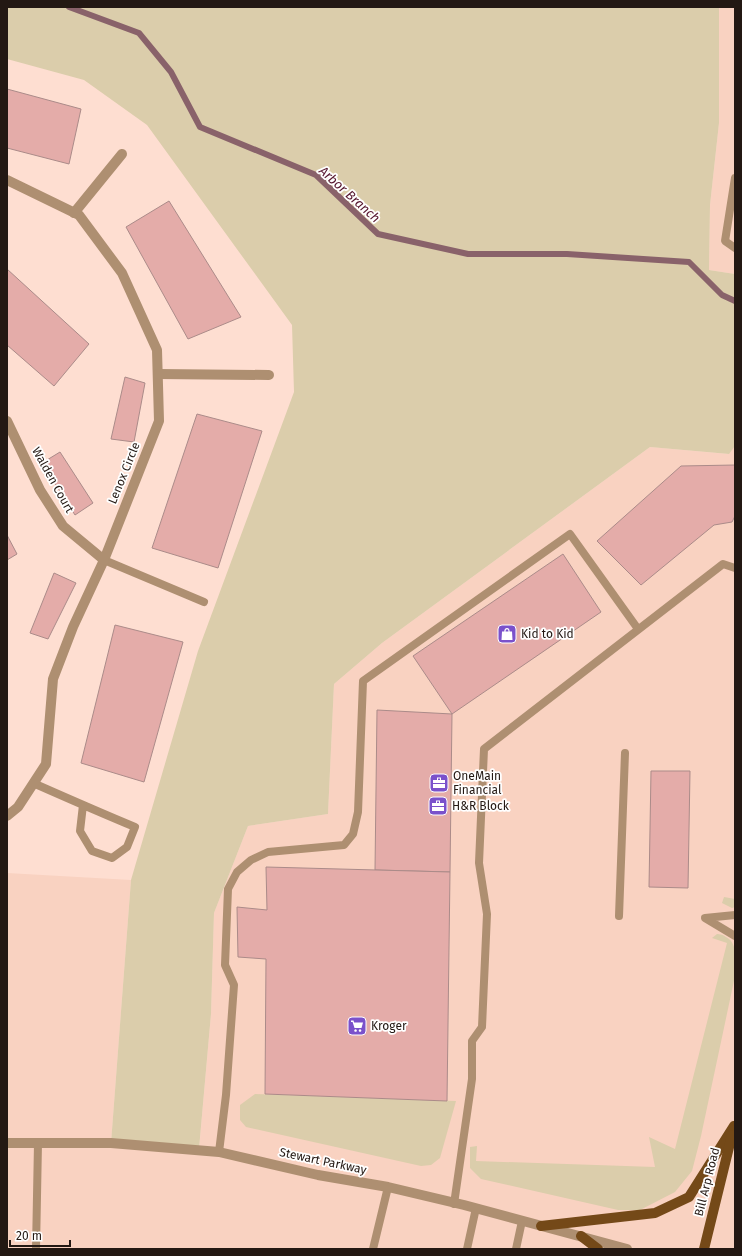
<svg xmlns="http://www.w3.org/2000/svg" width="742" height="1256" font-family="'Fira Sans',sans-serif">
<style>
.built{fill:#f9d2c1}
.green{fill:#dbcdab}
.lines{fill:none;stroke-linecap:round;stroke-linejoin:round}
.stream{stroke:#89626a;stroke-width:6}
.building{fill:#e4aca9;stroke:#ab8b89}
.lane{stroke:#ae8f71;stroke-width:8}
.street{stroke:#ae8f71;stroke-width:10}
.primary{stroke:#744918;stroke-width:10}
.labels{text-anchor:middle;stroke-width:3.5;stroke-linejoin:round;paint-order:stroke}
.street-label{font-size:12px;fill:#231813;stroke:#fff}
.poi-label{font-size:12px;fill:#231813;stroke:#fff;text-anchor:start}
.water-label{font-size:13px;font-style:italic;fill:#55152e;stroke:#fff}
</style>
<rect width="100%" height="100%" fill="#feded1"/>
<!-- built -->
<g class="built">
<polygon points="719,7 735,7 735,274 709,270 710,205 719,123"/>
<polygon points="735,446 735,1249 7,1249 7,873 131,880 111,1143 199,1150 211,1014 214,913 248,826 328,814 334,684 382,643 650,447 728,454"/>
</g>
<!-- green -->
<g class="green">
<polygon points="7,7 719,7 719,123 710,205 709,270 735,274 735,446 729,454 650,447 382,643 334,684 328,814 248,826 214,913 211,1014 199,1149 111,1143 131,880 198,651 294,392 292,325 147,125 84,80 7,59"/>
<polygon points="724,897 735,899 735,907 732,908 722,903"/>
<path d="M 717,934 C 720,934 724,935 726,937 C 739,943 735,965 735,976 L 701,1136 L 692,1171 L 675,1192 L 640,1210 L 618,1210 L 481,1179 L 470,1168 L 470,1147 L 477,1146 L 476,1161 L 655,1167 L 649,1137 L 675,1149 L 727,943 L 712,938 Z"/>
<polygon points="255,1094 456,1101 440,1158 431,1165 421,1166 246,1127 240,1120 240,1105"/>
</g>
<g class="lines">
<!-- stream -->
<polyline class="stream" points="69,7 139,33 171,72 200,127 316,175 378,234 468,254 567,254 689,262 722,295 735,301"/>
</g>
<!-- building -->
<g class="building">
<polygon points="7,89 81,109 69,164 7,148"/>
<polygon points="169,201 241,317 188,339 126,227"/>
<polygon points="7,269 89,344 54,386 7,345"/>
<polygon points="125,377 145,383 134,442 111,439"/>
<polygon points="197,414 262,431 218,568 152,548"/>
<polygon points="60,452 93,503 75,515 42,463"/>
<polygon points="735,465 735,516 732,522 714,525 641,585 597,541 681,466"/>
<polygon points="7,535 17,554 7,560"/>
<polygon points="563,554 601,612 452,714 413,656"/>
<polygon points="54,573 76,583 48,639 30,633"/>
<polygon points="115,625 183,642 144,782 81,763"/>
<polygon points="377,710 452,714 450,872 375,870"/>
<polygon points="651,771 690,771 688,888 649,887"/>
<polygon points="266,867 450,872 447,1101 265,1094 266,959 238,957 237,907 267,910"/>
</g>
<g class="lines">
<!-- lane -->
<g class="lane">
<polyline points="735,178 725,241 735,248"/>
<polyline points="104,560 204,602"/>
<path d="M 33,783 C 67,798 101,813 135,827 L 127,847 L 112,858 L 92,851 L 80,831 L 83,805"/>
<polyline points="735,915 705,918 735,936"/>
<polyline points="619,916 625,753"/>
<polyline points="219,1152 226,1095 234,985 225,965 228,889 237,872 251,860 268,852 344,845 353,834 358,812 363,681 570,534 638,629"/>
<polyline points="454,1204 472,1079 472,1041 482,1027 487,914 479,863 484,749 723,564 735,568"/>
<polyline points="36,1249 38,1143"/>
<polyline points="373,1249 388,1187"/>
<polyline points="467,1249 476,1208"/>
<polyline points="516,1249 522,1221"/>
</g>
<!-- street -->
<g class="street">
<polyline points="7,180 79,215 122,273 157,350 159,421 104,560 73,627 53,679 46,764 18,807 7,816"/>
<polyline points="74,213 122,154"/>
<polyline points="158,374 269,375"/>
<polyline points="7,421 40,490 63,526 104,560"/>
<polyline points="7,1143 111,1143 219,1152 318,1175 388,1187 464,1205 627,1249"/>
</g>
<!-- primary -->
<g class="primary">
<polyline points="541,1226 655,1213 689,1197 734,1126"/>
<polyline points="581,1236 598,1249"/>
<polyline points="704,1249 732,1135"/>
</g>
</g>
<!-- icons -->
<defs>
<g id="shop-square" transform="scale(1)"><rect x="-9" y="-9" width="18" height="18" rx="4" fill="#7a51cb" stroke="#fff"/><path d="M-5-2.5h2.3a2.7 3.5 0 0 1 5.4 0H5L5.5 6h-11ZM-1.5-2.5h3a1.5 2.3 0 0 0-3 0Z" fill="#fff"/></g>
<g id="office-square" transform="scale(1)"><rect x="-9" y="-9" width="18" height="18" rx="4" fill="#7a51cb" stroke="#fff"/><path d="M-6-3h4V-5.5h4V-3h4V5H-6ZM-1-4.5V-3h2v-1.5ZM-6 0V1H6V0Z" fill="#fff"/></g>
<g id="supermarket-square" transform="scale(1)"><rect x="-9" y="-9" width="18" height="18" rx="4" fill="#7a51cb" stroke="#fff"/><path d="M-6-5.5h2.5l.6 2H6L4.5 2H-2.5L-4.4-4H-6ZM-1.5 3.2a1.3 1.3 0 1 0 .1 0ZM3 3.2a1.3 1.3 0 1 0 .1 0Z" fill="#fff"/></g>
</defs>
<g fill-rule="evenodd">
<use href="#shop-square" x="507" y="634"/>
<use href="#office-square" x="439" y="783"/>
<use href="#office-square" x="438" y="806"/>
<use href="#supermarket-square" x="357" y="1026"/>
</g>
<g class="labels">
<!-- street labels -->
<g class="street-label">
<text transform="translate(124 473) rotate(-68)" y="4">Lenox Circle</text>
<text transform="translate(53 480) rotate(61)" y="4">Walden Court</text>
<text transform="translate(323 1161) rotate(12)" y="4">Stewart Parkway</text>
<text transform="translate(707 1182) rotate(-76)" y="4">Bill Arp Road</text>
</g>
<!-- poi labels -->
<g class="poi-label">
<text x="521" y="638">Kid to Kid</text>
<text x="453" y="780">OneMain<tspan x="453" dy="14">Financial</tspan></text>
<text x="452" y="810">H&amp;R Block</text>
<text x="371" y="1030">Kroger</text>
</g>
<!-- water labels -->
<g class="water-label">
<text transform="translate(350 194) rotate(42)" y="5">Arbor Branch</text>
</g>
</g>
<!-- border -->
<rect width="742" height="1256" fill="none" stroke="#231813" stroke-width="16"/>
<!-- scale -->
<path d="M10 1240v6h60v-6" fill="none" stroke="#231813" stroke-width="2"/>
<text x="16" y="1240" font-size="12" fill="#231813" stroke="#ffffff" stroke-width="3" paint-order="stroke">20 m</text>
</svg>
